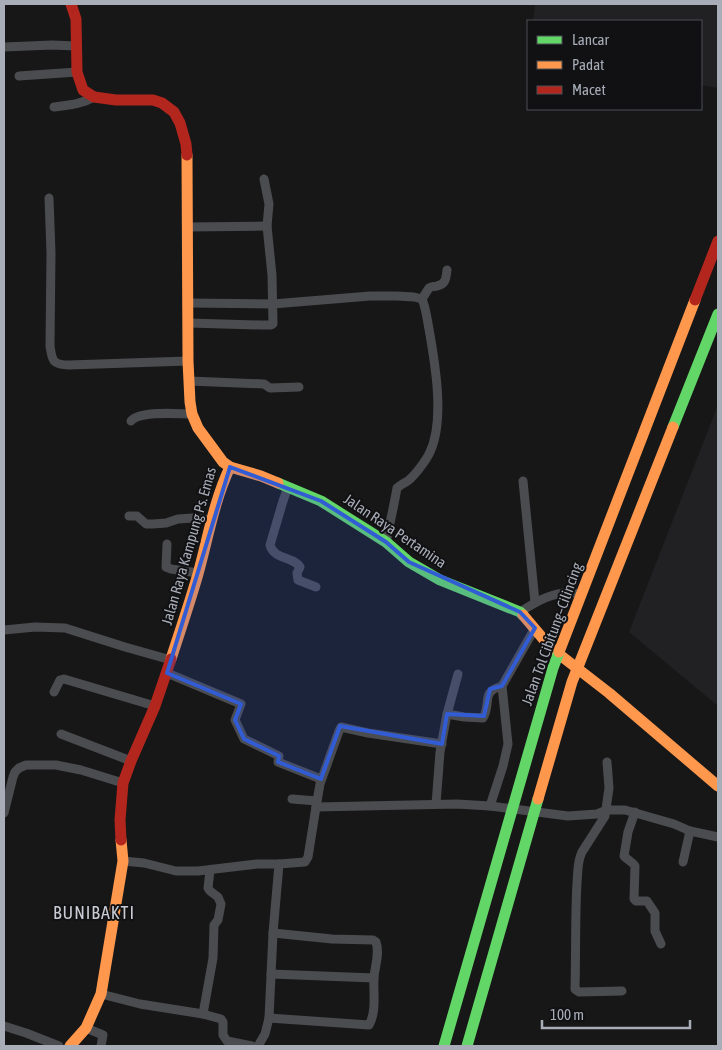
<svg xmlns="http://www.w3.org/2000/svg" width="722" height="1050" font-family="'Asap Condensed',sans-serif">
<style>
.built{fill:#212123}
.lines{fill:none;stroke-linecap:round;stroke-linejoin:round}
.street{stroke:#4b4c50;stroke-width:9}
.fast{stroke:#63d668;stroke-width:11}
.slow{stroke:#ff974d;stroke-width:11}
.jam{stroke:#b3261e;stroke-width:11}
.fast-bridge{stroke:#63d668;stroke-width:11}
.slow-bridge{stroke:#ff974d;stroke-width:11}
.jam-bridge{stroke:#b3261e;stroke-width:11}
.marked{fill:#325cd3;fill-opacity:0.2;stroke:#325cd3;stroke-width:4;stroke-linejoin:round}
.labels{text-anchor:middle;stroke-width:4;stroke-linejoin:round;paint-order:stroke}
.street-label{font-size:15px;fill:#a8adb8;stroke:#111113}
.quarter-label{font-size:18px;letter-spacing:1px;fill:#c9ccd4;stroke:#111113}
</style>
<rect width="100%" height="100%" fill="#171717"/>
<!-- built -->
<g class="built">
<polygon points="535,4 718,4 718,88 701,85 701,21 533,21"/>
<polygon points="718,405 718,706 629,632"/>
</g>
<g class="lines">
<!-- street -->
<g class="street">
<polyline points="4,47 52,45 76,46"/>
<polyline points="19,76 77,72"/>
<path d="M 54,107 C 68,105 82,104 94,97"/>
<path d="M 49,198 L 51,253 L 50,346 C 52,361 53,365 69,365 L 188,361"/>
<polyline points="187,227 267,226"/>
<path d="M 422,299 C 424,296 427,291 429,288 C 432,286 433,287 437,286 C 446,284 446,278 447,270"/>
<path d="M 188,303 L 273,304 L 370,296 L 397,296 L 414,297 L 422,299 C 426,308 427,319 429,329 C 435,363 445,420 430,452 C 427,459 416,474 409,480 C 405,483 400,485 397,488 L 394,504 L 386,542"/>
<polyline points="189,323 260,325 271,325 273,324 272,275 267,226 269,204 264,179"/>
<polyline points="189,381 264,384 270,388 299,387"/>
<path d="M 131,421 C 140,410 178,414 192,414"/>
<polyline points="523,481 535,602"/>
<path d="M 288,487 L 283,501 L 270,545 C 274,560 293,556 300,567 L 297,573 L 298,580 L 316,587"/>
<polyline points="129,516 137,516 146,524 153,524 166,523 178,519 193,518 211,520"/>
<polyline points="167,544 166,567 171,569 198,573"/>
<path d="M 520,612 C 537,601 554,591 575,593"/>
<polyline points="4,630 35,627 65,628 125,647 171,660"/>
<polyline points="167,673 241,704 235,720 244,739 279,756 278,762 321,779"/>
<polyline points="54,692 60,680 64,679 155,706"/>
<path d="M 447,714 L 464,717 L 483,718 C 492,703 480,692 502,686 L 535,628"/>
<polyline points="61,734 131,761"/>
<path d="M 607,762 L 609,788 L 605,816 L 582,852 C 577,862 578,872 577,883 C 575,918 576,953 575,989 L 576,990 L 579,992 L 622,991"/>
<polyline points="292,799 317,801"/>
<polyline points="436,804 440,752 447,714 458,674"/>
<polyline points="490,806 503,766 508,744 502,686"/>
<polyline points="316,807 320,784 339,731 341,727 368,733 442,744"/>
<path d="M 635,812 L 628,832 L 624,856 C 627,860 633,862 635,866 L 634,899 L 636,901 L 647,901 L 655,913 L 655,931 L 661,944"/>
<polyline points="4,813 13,777 15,772 19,768 26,765 56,765 81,770 123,783"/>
<polyline points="123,861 144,863 176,871 198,871 257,864 279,864 305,862 308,857 316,807 457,804 490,806 568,816 597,814 607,810 625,810 674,824 690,831 718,837"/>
<polyline points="683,862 690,831"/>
<polyline points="271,974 374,978"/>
<polyline points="101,994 140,1004 203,1014 221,1019 223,1022 223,1035 227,1041 252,1046"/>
<polyline points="203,1014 213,958 214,925 218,920 221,904 218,897 210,891 208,888 210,870"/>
<path d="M 269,1018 L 369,1025 C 377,1011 373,992 374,977 C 375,966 380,953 376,942 L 373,940 L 332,939 L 273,933"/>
<polyline points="4,1026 26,1033 59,1046"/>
<polyline points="86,1028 103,1035 101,1046"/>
<polyline points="258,1046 265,1034 269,1018 273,933 279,864"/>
</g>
<!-- fast -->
<polyline class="fast" points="278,483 321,501 386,542 409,562 440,580 520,612 523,615"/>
<!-- slow -->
<g class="slow">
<polyline points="187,155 188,361 190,402 192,414 198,428 223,462 230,467 261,476 278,483"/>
<polyline points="523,615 551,648 609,693 718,786"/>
<path d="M 171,659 C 180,631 190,602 198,574 C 208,538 214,501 230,467"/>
<polyline points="70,1046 86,1028 101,994 123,861 121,840"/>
</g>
<!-- jam -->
<g class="jam">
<polyline points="71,4 76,19 77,72 83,90 94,97 116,100 153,100 162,103 174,112 180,123 186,144 187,155"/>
<polyline points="121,840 120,820 123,783 131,761 155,706 171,659"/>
</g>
<!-- fast-bridge -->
<g class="fast-bridge">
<polyline points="673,427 718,314"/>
<polyline points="444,1046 553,668 559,652"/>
<polyline points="467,1046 538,799"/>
</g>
<!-- slow-bridge -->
<g class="slow-bridge">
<polyline points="559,652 695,300"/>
<polyline points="538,799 572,682 673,427"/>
</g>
<!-- jam-bridge -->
<polyline class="jam-bridge" points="695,300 718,241"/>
</g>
<!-- marked area -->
<path class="marked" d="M 230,467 L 321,501 L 386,542 L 409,562 L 520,612 L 535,628 L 502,686 L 490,689 L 484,716 L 447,714 L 442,744 L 340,726 L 321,779 L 278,762 L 279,756 L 244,739 L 235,720 L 241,704 L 167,673 Z"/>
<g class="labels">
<!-- street labels -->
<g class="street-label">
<text transform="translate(395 531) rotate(34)" y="5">Jalan Raya Pertamina</text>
<text transform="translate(189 546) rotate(-74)" y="5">Jalan Raya Kampung Ps. Emas</text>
<text transform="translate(552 634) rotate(-70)" y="5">Jalan Tol Cibitung–Cilincing</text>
</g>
<!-- quarter labels -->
<g class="quarter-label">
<text x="94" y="919">BUNIBAKTI</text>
</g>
</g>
<!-- border -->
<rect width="722" height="1050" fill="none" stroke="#a8adb8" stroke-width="10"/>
<!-- legend -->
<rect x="527" y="20" width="175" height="90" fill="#111113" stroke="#4d4f55"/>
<rect x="537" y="36" width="25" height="8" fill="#63d668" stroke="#4d4f55"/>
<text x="572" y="45" font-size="15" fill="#a8adb8">Lancar</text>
<rect x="537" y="61" width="25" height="8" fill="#ff974d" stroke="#4d4f55"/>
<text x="572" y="70" font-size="15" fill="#a8adb8">Padat</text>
<rect x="537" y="86" width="25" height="8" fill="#b3261e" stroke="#4d4f55"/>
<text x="572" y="95" font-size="15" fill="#a8adb8">Macet</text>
<!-- scale -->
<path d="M542 1020v8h148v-8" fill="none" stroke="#a8adb8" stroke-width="2.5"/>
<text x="550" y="1020" font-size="15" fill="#a8adb8" stroke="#111113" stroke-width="4" paint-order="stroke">100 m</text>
</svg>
